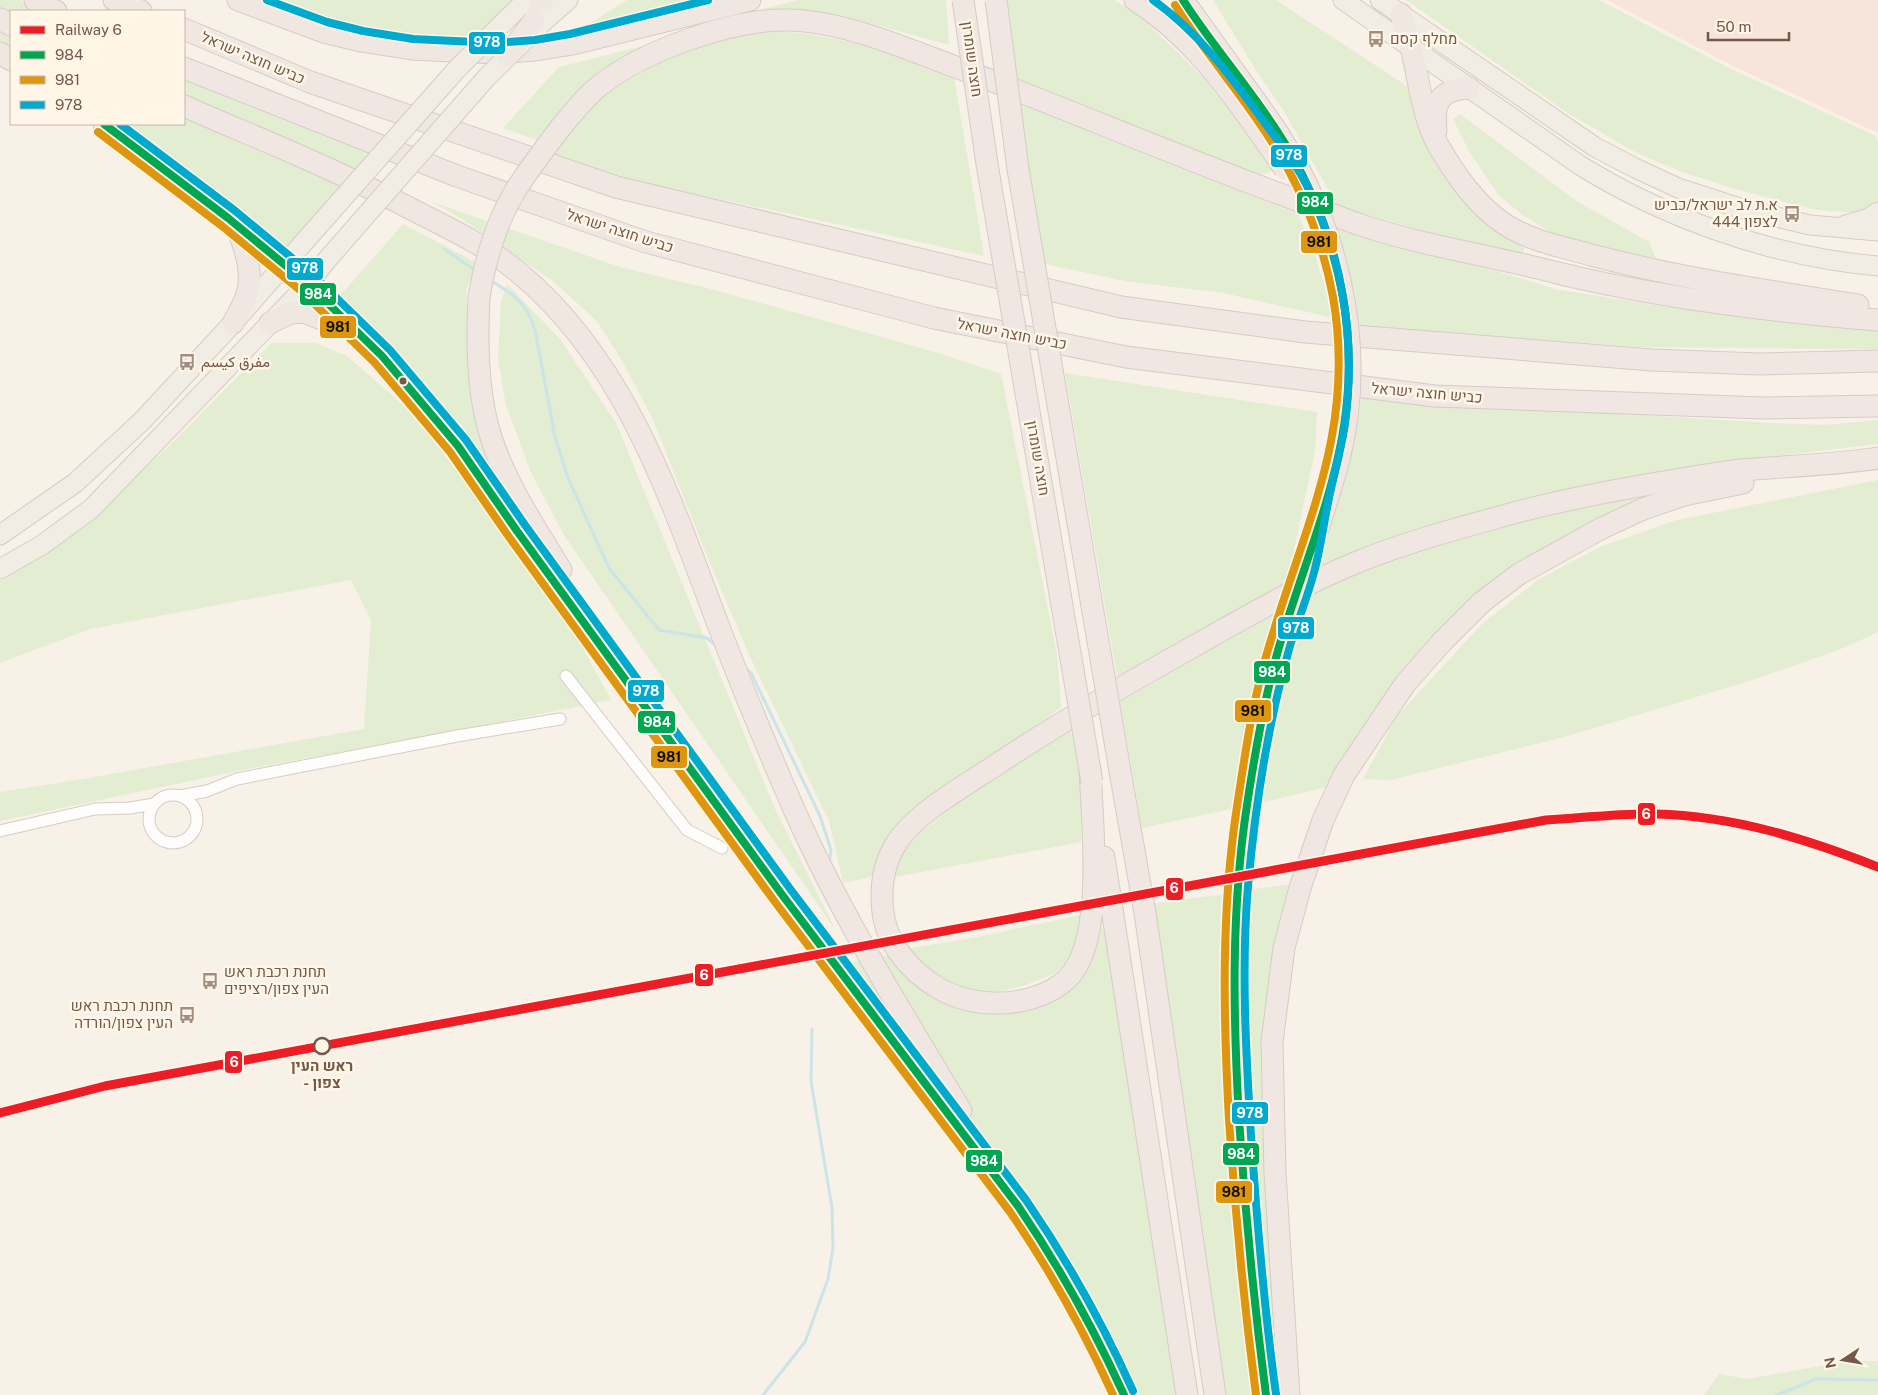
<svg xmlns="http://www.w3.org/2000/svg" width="1878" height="1395" font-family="'Public Sans',Vazirmatn,Heebo,sans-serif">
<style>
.commercial{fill:#f7e5db}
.green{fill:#e2edd2}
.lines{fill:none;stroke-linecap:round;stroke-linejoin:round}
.stream{stroke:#cae4e7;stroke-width:3}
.street-casing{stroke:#d5cdc5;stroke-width:13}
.primary-casing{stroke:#d5ccc5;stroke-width:21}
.highway-casing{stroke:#d5ccc5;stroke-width:23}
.street{stroke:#fefdfc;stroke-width:11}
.primary{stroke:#f2ede4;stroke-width:19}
.highway{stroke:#f0e7e3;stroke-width:21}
.primary-bridge-casing{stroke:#d5ccc5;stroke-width:21;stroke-linecap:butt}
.highway-bridge-casing{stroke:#d5ccc5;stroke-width:23;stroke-linecap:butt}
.primary-bridge{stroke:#f2ede4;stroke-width:19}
.highway-bridge{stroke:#f0e7e3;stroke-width:21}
.bus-1-casing{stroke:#fff6e8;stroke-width:11}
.bus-2-casing{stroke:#fff6e8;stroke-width:11}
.bus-3-casing{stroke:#fff6e8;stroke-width:11}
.bus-1{stroke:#00a651;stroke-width:8}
.bus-2{stroke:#dd960e;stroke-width:8}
.bus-3{stroke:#00a9ce;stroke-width:8}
.rail-1-casing{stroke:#fff6e8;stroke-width:12}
.rail-1{stroke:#ed1d26;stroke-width:9}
.bus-dot{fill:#745848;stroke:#fff6e8;stroke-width:2}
.stop-dot{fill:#fff6e8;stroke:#745848;stroke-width:2.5}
.labels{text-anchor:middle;stroke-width:5;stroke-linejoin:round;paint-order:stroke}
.poi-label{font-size:15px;fill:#745848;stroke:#fff6e8;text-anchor:start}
.street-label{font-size:15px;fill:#745848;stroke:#fff6e8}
.stop-label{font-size:15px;font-weight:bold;fill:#745848;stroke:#fff6e8}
.line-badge{stroke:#fff6e8;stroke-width:2}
.badge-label{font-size:14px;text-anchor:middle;font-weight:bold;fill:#fff}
.pale-badge-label{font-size:14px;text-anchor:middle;font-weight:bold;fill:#111}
</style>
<rect width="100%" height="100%" fill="#f7f1e8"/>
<!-- commercial -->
<polygon class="commercial" points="1607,0 1878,0 1878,133 1735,67"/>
<!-- green -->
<g class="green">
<polygon points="0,0 19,0 40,11 11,11 11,50 0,43"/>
<polygon points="270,0 516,0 465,44 359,30"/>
<polygon points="627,0 720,0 608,26 579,30"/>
<polygon points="798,0 946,0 949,45 836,14 762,9"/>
<polygon points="1006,0 1115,0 1142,18 1202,76 1248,133 1273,171 1256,176 1013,79"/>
<polygon points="1213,0 1276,0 1416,92 1500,232 1524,248 1522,258 1338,207 1285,113 1259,75"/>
<polygon points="1406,0 1599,0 1731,69 1876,136 1878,143 1878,202 1870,210 1859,213 1816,210 1735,189 1679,171 1635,152 1569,114"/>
<polygon points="779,31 809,34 866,45 954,77 984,256 614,176 552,157 579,118 613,89 660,62 700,43 743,34"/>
<polygon points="662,41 594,76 537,140 503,128 559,67"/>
<polygon points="184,75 375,153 289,251 121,124 184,124"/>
<polygon points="1014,98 1298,214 1314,252 1334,318 1224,293 1125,281 1045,264"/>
<polygon points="1460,114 1578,202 1649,242 1656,258 1600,249 1560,238 1523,215 1499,196 1469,151 1453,119"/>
<polygon points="432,202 620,267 715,290 935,352 1001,374 1057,654 1061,707 991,760 877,864 872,877 843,883 829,821 751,659 707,556 651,415 621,359 597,321 553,281 462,219"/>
<polygon points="1335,220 1441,257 1503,273 1555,289 1668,307 1878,328 1878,349 1640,347 1359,326"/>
<polygon points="403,224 477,263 466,291 468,337 533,541 339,297"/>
<polygon points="507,284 560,339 616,423 775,809 836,931 564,535 530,470 506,405 498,358 501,302"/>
<polygon points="271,343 316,343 347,356 411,412 556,599 611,700 419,738 252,768 0,821 0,792 83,779 364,729 371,621 351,580 90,629 0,663 0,581 81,526 170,445"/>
<polygon points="1065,373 1317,412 1315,450 1286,588 1118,682"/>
<path d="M 1361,396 L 1507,407 L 1772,423 L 1824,425 L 1878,420 L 1878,444 L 1709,464 L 1590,484 L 1429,527 L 1366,547 L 1316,571 C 1324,540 1330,508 1340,478 C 1349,450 1360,425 1361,396 Z"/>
<polygon points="1878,480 1878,632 1846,647 1759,678 1568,736 1391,780 1363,779 1397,716 1481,625 1539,579 1602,546 1677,520"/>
<polygon points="1648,489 1650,500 1605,516 1545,548 1350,748 1327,787 1256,804 1287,665 1308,595 1354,575 1452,539"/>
<polygon points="1283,607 1245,753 1235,808 1142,828 1120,702"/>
<polygon points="1070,727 1079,767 1082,797 1081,842 895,877 899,857 918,835 973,791"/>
<polygon points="1292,884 1264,1045 1277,1395 1252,1178 1242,1006 1248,890"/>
<polygon points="1224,894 1228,933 1256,1395 1223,1395 1152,904"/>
<path d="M 1080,915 C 1077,932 1077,953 1064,966 C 1049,981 994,996 973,992 C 969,991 963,987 959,985 C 938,976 922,964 906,949 L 978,937 Z"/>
<polygon points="1099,925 1108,933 1181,1395 1137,1395 1117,1352 1072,1267 851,962 889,955 915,986 942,1000 974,1012 995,1014 1015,1013 1034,1006"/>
<polygon points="1849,1361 1878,1361 1878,1395 1704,1395 1719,1374 1747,1379"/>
</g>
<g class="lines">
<!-- stream -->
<g class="stream">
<polyline points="444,249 476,271"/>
<path d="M 490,280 C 515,296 525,300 535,330 L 555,437 L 568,478 L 609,568 L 659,630 L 707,638 L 717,646"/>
<polyline points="745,668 751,673 820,816 831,850 829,864"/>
<polyline points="763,1395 805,1342 828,1279 833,1248 832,1208 811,1081 812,1029"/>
<polyline points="1777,1395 1816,1379 1878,1380"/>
</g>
<!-- street casing -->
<g class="street-casing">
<g id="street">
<polyline points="566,676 687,830 722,848"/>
<circle cx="173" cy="819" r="24"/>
<polyline points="180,796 207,791 237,779 457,736 560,719"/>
<polyline points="0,831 95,809 130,808 154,804"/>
</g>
</g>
<!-- primary casing -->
<g class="primary-casing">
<g id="primary">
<path d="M 1343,0 L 1581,166 C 1669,220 1774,257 1878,266"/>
<polyline points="1380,0 1595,147 1635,168 1678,188 1743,209 1810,225 1878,231"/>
<polyline points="545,20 568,0"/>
<polyline points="504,22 527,0"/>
<polyline points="1845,225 1869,218 1878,212"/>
<polyline points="0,535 75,483 142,421 233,323 305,241"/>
<polyline points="0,569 42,545 91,509 308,284 326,261"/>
</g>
</g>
<!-- highway casing -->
<g class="highway-casing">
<g id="highway">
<polyline points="35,0 56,11"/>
<polyline points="114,0 141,11"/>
<polyline points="238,0 324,32 361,41 412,49 495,53 536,50 572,44 750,0"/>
<path d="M 1135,0 C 1185,32 1221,78 1254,125"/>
<polyline points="1183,0 1267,117"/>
<path d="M 1401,14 C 1404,25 1408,36 1411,47 C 1419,80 1422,115 1438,145 C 1455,174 1476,206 1506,225 C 1531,241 1563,247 1591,255 C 1679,278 1768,291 1858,305"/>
<polyline points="0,19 11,25"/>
<polyline points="534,21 538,14 543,0"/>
<polyline points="184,29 310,82 616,187 1121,307 1305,332 1652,360 1760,364 1878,361"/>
<polyline points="0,53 11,60"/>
<polyline points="184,68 457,176 646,242 934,318 1126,357 1435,396 1763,408 1878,406"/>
<path d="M 184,106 C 222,123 262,139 300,156 C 341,174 381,193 421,214 C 455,231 489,248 518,272 C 625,360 670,497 717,622 C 741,684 766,746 793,807 C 840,914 902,1012 961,1111"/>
<path d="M 104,124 L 228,218 L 308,284 L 382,356 L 458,446 L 517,531 L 783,896 L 1018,1206 C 1060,1265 1095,1329 1124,1395"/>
<path d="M 561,127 C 573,113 584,98 599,86 C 643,51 731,19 788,20 C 847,21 914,52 969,72 C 1074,112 1177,156 1283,195 C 1309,205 1335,216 1361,225 C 1415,243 1470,252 1525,265 C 1543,269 1561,274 1579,278 C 1677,300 1778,312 1878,320"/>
<path d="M 1436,131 C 1433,102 1439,90 1469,88"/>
<path d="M 479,297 C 477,340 477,385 488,427 C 502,479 534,525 561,570"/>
<path d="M 233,323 C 238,314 244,304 247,294 C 254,271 244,246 236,224"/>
<polyline points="270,323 290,313 304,312 349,330"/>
<path d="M 1090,769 C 1092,821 1106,942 1067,979 C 1048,997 1017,1004 992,1003 C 953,1002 920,982 898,951 C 877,922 877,874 896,844 C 914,814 966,785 996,765 C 1060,722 1128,683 1196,645 C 1249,615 1303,584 1360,561 C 1412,540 1467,526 1521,511 C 1568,499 1615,490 1663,482 C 1689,478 1715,473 1742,470 C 1788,466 1833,465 1878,458"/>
<polyline points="1121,777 1145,913 1215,1395"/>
<polyline points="1104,857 1187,1395"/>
<path d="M 1266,1395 C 1254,1312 1247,1228 1241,1144 C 1235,1059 1232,976 1238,891 C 1243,820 1255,748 1271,679"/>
<polyline points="1289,1395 1275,1173 1272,1042 1284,948 1300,888 1323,820 1344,775 1405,684 1441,643 1482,602 1519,574 1602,528 1643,509 1684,495 1743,483"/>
</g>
</g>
<!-- street -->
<use href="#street" class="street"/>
<!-- primary -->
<use href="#primary" class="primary"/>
<!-- highway -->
<use href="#highway" class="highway"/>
<!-- primary-bridge casing -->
<g class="primary-bridge-casing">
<g id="primary-bridge">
<polyline points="305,241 457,69 504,22"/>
<polyline points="326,261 487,77 545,20"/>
</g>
</g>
<!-- highway-bridge casing -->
<g class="highway-bridge-casing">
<g id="highway-bridge">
<polyline points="963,0 987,164 1092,782"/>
<polyline points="996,0 1018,169 1121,777"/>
<polyline points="507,56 534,21"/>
<path d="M 1267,117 C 1335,213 1368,339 1340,455 C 1321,531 1289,603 1271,679"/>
<polyline points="1254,125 1285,169"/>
<path d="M 479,297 C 485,261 496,223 515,191 C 529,169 545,148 561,127"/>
</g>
</g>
<!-- primary-bridge -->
<use href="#primary-bridge" class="primary-bridge"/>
<!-- highway-bridge -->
<use href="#highway-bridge" class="highway-bridge"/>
<!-- bus-1 casing -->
<g class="bus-1-casing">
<g id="bus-1">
<path d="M 1183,0 C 1212,45 1248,86 1277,131 C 1309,180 1331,235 1342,292 C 1368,427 1316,523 1279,647 C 1264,699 1255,752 1247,805 C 1231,909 1233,1014 1239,1119 C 1245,1211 1254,1303 1266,1395"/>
<path d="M 104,124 L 228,218 L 308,284 L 382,356 L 458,446 L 517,531 L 783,896 L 1018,1206 C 1059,1266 1094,1329 1124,1395"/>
</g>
</g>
<!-- bus-2 casing -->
<g class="bus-2-casing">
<g id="bus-2">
<path d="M 1175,5 C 1203,50 1239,91 1268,136 C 1300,184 1322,239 1333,297 C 1356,428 1306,522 1270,643 C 1254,694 1246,747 1238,800 C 1221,906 1223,1013 1229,1120 C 1235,1212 1244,1304 1256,1395"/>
<path d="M 98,132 L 222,226 L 301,291 L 375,363 L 450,452 L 509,537 L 775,902 L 1010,1212 C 1050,1270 1084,1331 1113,1395"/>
</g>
</g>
<!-- bus-3 casing -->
<g class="bus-3-casing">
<g id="bus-3">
<polyline points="267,0 327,22 363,31 413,39 495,43 535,40 570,34 708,0"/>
<path d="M 1153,0 C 1197,31 1230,75 1262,119 C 1277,139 1292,158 1304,180 C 1343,252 1356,342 1345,424 C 1341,451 1333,477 1328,503 C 1323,527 1320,552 1313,576 C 1306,602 1295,627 1288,653 C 1267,729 1255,807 1248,886 C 1241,969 1246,1053 1251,1136 C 1257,1222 1264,1308 1276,1394"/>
<path d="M 120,124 L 234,210 L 315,277 L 390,350 L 466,440 L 525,525 L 791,890 L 1026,1200 C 1068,1261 1103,1324 1133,1391"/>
</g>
</g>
<!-- bus-1 -->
<use href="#bus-1" class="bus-1"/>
<!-- bus-2 -->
<use href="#bus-2" class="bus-2"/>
<!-- bus-3 -->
<use href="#bus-3" class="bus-3"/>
<!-- rail-1 casing -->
<g class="rail-1-casing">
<path id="rail-1" d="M 0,1113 L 105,1086 L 1546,820 C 1583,818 1620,813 1656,814 C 1734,816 1807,839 1878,867"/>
</g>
<!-- rail-1 -->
<use href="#rail-1" class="rail-1"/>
</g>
<!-- icons -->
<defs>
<g id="bus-bare" transform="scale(1.35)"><path d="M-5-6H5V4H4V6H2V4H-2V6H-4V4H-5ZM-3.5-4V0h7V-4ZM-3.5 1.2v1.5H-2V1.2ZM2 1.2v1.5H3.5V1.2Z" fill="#a28e80" stroke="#fff6e8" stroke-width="2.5" paint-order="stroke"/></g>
</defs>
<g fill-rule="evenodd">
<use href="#bus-bare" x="1376" y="39"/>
<use href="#bus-bare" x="1792" y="214"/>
<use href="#bus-bare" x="187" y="362"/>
<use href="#bus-bare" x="210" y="981"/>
<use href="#bus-bare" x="187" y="1015"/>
</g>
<!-- markers -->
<circle class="bus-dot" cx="403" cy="381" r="4.5"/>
<circle class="stop-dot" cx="322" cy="1046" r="8"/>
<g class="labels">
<!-- poi labels -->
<g class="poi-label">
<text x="1390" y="44">מחלף קסם</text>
<text x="1778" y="210" text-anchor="end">א.ת לב ישראל/כביש<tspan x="1778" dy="17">444 לצפון</tspan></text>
<text x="201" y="367">مفرق كيسم</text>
<text x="224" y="977">תחנת רכבת ראש<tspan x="224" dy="17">העין צפון/רציפים</tspan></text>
<text x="173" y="1011" text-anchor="end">תחנת רכבת ראש<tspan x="173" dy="17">העין צפון/הורדה</tspan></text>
</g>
<!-- street labels -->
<g class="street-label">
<text transform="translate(253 58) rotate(23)" y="5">כביש חוצה ישראל</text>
<text transform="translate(972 59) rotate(82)" y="5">חוצה שומרון</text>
<text transform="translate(620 231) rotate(18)" y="5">כביש חוצה ישראל</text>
<text transform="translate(1012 334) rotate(11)" y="5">כביש חוצה ישראל</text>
<text transform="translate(1427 393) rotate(5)" y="5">כביש חוצה ישראל</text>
<text transform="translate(1038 458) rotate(80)" y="5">חוצה שומרון</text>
</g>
<!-- stop labels -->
<g class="stop-label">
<text x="322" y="1071">ראש העין<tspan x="322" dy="17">- צפון</tspan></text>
</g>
</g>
<g class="line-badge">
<rect x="468" y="31" width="38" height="24" rx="5" fill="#00a9ce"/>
<rect x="1270" y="144" width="38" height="24" rx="5" fill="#00a9ce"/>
<rect x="1296" y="191" width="38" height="24" rx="5" fill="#00a651"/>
<rect x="1300" y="230" width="38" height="24" rx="5" fill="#dd960e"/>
<rect x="286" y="257" width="38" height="24" rx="5" fill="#00a9ce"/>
<rect x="299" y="282" width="38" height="24" rx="5" fill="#00a651"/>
<rect x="319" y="315" width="38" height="24" rx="5" fill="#dd960e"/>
<rect x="1277" y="616" width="38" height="24" rx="5" fill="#00a9ce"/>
<rect x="1253" y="660" width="38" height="24" rx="5" fill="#00a651"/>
<rect x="627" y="679" width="38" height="24" rx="5" fill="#00a9ce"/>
<rect x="1234" y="699" width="38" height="24" rx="5" fill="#dd960e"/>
<rect x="637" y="710" width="39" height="24" rx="5" fill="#00a651"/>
<rect x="650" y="745" width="38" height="24" rx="5" fill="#dd960e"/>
<rect x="1637" y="802" width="19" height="24" rx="5" fill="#ed1d26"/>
<rect x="1165" y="877" width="19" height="24" rx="5" fill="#ed1d26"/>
<rect x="694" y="963" width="20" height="24" rx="5" fill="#ed1d26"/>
<rect x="224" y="1050" width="19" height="24" rx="5" fill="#ed1d26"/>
<rect x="1231" y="1101" width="38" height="24" rx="5" fill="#00a9ce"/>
<rect x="1222" y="1142" width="38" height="24" rx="5" fill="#00a651"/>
<rect x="965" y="1149" width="38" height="24" rx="5" fill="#00a651"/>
<rect x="1215" y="1180" width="38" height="24" rx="5" fill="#dd960e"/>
</g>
<g class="badge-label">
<text x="487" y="47">978</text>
<text x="1289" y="160">978</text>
<text x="1315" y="207">984</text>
<text x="305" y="273">978</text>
<text x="318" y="299">984</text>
<text x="1296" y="633">978</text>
<text x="1272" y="677">984</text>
<text x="646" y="696">978</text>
<text x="657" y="727">984</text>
<text x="1646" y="819">6</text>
<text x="1174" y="893">6</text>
<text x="704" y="980">6</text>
<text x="234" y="1067">6</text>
<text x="1250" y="1118">978</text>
<text x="1241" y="1159">984</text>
<text x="984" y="1166">984</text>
</g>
<g class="pale-badge-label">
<text x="1319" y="247">981</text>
<text x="338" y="332">981</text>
<text x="1253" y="716">981</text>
<text x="669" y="762">981</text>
<text x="1234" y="1197">981</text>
</g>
<!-- legend -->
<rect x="10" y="10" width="175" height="115" fill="#fff6e8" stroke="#c7b7a8"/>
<rect x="20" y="26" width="25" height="8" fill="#ed1d26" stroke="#c7b7a8"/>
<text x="55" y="35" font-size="15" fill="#745848">Railway 6</text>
<rect x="20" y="51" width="25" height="8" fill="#00a651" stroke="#c7b7a8"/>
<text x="55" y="60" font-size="15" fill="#745848">984</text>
<rect x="20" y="76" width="25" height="8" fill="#dd960e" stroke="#c7b7a8"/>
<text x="55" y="85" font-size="15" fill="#745848">981</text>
<rect x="20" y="101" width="25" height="8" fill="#00a9ce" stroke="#c7b7a8"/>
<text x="55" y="110" font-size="15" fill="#745848">978</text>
<!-- north arrow -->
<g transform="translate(1843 1360) rotate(258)" stroke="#fff6e8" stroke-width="4" paint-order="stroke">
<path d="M0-4L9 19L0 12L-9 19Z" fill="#745848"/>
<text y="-8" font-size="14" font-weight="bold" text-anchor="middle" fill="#745848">N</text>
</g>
<!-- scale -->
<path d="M1708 32v8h81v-8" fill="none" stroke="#745848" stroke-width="2.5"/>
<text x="1716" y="32" font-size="15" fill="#745848" stroke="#fff6e8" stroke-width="4" paint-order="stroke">50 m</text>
</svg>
